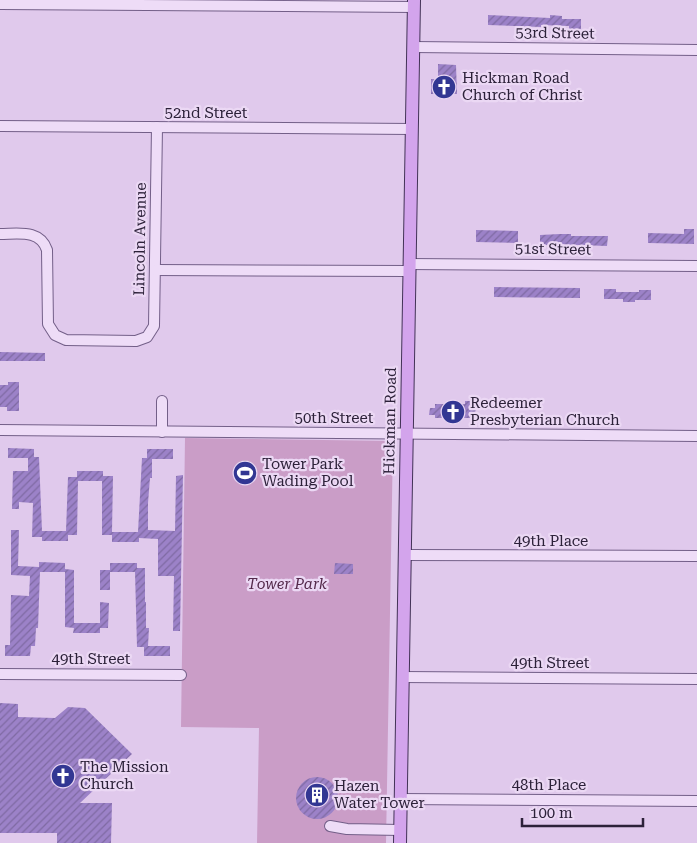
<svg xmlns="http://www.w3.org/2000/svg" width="697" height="843" font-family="'Roboto Serif',serif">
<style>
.green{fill:#ca9dc7}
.water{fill:url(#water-rules);stroke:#8f8670}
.building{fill:url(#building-hatch)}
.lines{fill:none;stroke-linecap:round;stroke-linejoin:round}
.minor-casing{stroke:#735f88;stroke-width:12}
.major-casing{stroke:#423256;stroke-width:14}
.minor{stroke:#eedcf7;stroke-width:10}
.major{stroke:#d3a4ec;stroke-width:12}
.labels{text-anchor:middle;stroke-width:4.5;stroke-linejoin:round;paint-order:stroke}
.street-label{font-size:15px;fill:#2c2139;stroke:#ebd8f4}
.poi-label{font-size:15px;fill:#2c2139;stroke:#ebd8f4;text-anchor:start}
.park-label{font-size:15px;font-style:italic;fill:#54294b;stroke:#ebd8f4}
</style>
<defs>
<pattern id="water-rules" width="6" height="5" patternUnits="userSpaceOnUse" patternTransform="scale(1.25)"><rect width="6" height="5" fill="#c1b9aa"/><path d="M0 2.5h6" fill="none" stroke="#9d968b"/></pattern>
<pattern id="building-hatch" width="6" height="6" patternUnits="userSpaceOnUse" patternTransform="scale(1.25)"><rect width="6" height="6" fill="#9c82c8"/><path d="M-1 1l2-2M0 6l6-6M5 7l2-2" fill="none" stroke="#7f6aa3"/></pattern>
</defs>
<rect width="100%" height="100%" fill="#e0c9ec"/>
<!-- green -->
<polygon class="green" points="185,438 393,441 386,843 257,843 259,728 181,727"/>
<!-- water -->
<circle class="water" cx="245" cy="472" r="11"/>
<!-- building -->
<g class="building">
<polygon points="488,15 550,18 550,15 562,16 562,19 581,19 581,29 569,29 569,26 541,25 541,27 488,25"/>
<polygon points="438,64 456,65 457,94 431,94 431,79 438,79"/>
<polygon points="684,229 694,229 694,244 648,243 648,233 684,234"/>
<polygon points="476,230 518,231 518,243 476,242"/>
<polygon points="560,234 571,234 571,236 608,236 607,246 551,244 551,245 540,245 540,235"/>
<polygon points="494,287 580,288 580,298 494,297"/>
<polygon points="604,289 616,289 616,292 639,292 639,290 651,290 651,300 635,300 635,302 623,302 623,299 604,299"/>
<polygon points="0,352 45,353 45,361 0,361"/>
<polygon points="8,382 19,382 19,411 7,411 7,407 0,407 0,385 8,385"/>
<polygon points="465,401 476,401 475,418 435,418 435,415 429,415 430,408 435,408 435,404 465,404"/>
<polygon points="8,448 34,449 34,457 39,457 42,531 66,531 68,477 77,477 77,471 103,471 103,476 113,476 112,532 138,532 142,458 147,458 147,449 173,449 173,459 152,459 152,478 150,478 148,503 148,530 175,531 176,476 183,475 180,631 173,631 174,576 158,576 158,539 139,538 139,542 112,542 112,535 102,535 102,481 78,481 77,535 68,535 68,541 42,541 42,537 32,537 33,503 19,502 19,509 12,509 13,471 28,471 28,458 8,458"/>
<polygon points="11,530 19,530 18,566 39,567 39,562 65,563 65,572 40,572 38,628 36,628 35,646 31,646 30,656 5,656 5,645 10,645 11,595 29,596 30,576 11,575"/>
<polygon points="110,563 137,563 137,568 145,568 145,602 146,602 146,628 149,628 148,646 170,646 170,656 144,656 144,647 137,647 135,572 110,572 110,590 100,590 100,570 110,570"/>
<polygon points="335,563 353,564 353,574 334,574"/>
<polygon points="65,569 74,570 74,623 100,623 100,602 109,603 108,628 100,628 100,633 73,633 74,628 65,627"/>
<polygon points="0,703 18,704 18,717 55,718 68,707 85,708 132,754 80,803 112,803 111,843 57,843 57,833 0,833"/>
<circle cx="317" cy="798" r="21"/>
</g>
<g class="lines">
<!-- minor casing -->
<g class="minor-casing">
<g id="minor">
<polyline points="0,4 414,7"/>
<polyline points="413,47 697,50"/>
<polyline points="0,126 412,129"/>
<path d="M 0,234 C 18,234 40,229 47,250 L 48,324 L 55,335 L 66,340 L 136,341 L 147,337 L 154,326 L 157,127"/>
<polyline points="409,264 697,266"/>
<polyline points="155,270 409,271"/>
<polyline points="0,430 697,436"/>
<polyline points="162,432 162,401"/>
<polyline points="404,555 697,556"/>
<polyline points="0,674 181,675"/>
<polyline points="402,677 697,679"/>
<polyline points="400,799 697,801"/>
<polyline points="330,826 347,829 400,830"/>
</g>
</g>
<!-- major casing -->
<g class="major-casing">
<polyline id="major" points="400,843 414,0"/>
</g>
<!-- minor -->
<use href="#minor" class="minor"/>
<!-- major -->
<use href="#major" class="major"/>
</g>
<!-- icons -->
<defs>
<g id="church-disc" transform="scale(1.25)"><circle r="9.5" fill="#323793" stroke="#ebd8f4"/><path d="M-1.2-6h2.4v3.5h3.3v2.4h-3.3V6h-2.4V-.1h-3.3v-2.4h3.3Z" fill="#fff"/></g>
<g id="stadium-disc" transform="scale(1.25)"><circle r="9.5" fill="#323793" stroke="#ebd8f4"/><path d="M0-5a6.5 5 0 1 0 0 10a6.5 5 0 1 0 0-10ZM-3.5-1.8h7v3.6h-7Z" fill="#fff"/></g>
<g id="building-disc" transform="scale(1.25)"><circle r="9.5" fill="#323793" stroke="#ebd8f4"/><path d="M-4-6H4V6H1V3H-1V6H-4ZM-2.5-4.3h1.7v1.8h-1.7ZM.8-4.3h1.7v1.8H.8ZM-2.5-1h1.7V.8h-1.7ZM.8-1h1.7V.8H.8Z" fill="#fff"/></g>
</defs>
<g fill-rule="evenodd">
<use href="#church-disc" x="444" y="87"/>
<use href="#church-disc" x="453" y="412"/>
<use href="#stadium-disc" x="245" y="473"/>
<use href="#church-disc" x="63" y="776"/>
<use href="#building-disc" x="317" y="795"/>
</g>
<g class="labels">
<!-- street labels -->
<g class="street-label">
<text transform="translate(555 33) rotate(1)" y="5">53rd Street</text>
<text x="206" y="118">52nd Street</text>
<text transform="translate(140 239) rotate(-89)" y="5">Lincoln Avenue</text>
<text transform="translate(553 249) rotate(1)" y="5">51st Street</text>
<text x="334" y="423">50th Street</text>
<text transform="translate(390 421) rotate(-89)" y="5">Hickman Road</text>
<text x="551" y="546">49th Place</text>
<text x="91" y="664">49th Street</text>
<text x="550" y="668">49th Street</text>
<text x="549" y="790">48th Place</text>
</g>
<!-- poi labels -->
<g class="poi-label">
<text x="462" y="83">Hickman Road<tspan x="462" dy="17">Church of Christ</tspan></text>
<text x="470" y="408">Redeemer<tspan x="470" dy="17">Presbyterian Church</tspan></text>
<text x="262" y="469">Tower Park<tspan x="262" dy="17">Wading Pool</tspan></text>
<text x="80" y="772">The Mission<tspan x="80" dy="17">Church</tspan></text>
<text x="334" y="791">Hazen<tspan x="334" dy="17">Water Tower</tspan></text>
</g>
<!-- park labels -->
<g class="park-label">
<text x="287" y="589">Tower Park</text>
</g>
</g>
<!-- scale -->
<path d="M522 818v8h121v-8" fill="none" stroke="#2c2139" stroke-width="2.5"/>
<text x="530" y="818" font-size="15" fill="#2c2139" stroke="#ebd8f4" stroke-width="4" paint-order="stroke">100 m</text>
</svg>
